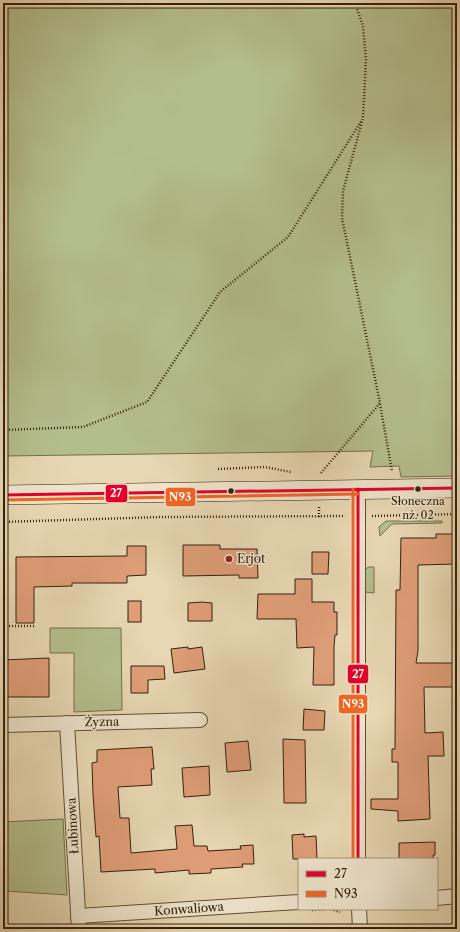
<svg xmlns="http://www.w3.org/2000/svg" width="460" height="932" font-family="'Libre Caslon Text',serif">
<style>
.green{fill:#b4be8d;stroke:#746f4d}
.building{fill:#df9e78;stroke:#35200d}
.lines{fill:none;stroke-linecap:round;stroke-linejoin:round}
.street-casing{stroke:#624e36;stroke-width:16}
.secondary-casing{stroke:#35200d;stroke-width:20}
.path{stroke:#35200d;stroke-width:2.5;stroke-dasharray:1 2;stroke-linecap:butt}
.street{stroke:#efe5cd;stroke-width:14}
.secondary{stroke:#efe5cd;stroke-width:19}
.bus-1-casing{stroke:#efe5cd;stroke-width:6}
.bus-2-casing{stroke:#efe5cd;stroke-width:6}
.bus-1{stroke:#e4002b;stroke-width:3}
.bus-2{stroke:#f26522;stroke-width:3}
.bus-dot{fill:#35200d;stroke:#efe5cd;stroke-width:1.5}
.poi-dot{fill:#8f2418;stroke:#efe5cd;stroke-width:1.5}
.labels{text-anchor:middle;stroke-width:3;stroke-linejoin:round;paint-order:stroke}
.bus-label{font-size:11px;fill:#35200d;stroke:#efe5cd}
.poi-label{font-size:12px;fill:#35200d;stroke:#efe5cd;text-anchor:start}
.street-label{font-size:12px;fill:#35200d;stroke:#efe5cd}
.line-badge{stroke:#efe5cd;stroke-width:1.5}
.badge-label{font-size:11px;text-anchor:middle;font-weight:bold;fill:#fff}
</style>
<rect width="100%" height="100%" fill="#e7d7b2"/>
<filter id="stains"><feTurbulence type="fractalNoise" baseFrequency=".005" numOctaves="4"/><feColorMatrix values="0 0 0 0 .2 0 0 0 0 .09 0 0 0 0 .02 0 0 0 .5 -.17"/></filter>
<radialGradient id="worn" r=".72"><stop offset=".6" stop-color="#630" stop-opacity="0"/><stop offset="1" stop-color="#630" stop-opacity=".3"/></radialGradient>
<!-- green -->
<g class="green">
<polygon points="3,3 457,3 457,476 401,477 399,466 370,467 373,451 3,456"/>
<polygon points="386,521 442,521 442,523 392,524 380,536 379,527"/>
<polygon points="368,567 374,567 374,593 365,592 365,570"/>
<polygon points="50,628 121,628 122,710 74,712 74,653 50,653"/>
<polygon points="63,819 67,895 5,891 3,822"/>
</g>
<!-- building -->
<g class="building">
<polygon points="436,534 457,534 457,564 418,565 418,651 416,663 457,663 457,687 424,687 425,733 443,732 444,756 428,756 430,819 398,821 398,811 371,809 371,799 398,799 398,762 392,762 392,749 395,749 396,590 400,590 401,538 436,538"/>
<polygon points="183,545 220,545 220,549 257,549 258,578 239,578 239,575 183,576"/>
<polygon points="127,546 146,546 146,575 127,576 127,583 72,583 72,586 34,587 34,623 16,623 16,557 127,556"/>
<polygon points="312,552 329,552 328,574 312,574"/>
<polygon points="295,579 312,579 312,602 334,602 334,612 337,612 337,635 335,635 334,647 334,685 313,685 314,647 297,648 296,619 257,619 258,594 295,594"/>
<rect x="128" y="601" width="13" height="21"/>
<polygon points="202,602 212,603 212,621 188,621 188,603"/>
<polygon points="188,647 188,649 202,647 205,669 174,673 171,649"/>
<polygon points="49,658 49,697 3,697 3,660"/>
<polygon points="131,666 164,666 165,679 148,680 148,693 131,693"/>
<polygon points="304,709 325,711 324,730 303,730"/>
<polygon points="283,739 305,740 306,803 284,803"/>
<polygon points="248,741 251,770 227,772 225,743"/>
<polygon points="152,747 154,769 151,769 152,785 118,787 120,818 129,818 131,853 177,849 175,826 192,825 194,846 207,846 208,851 241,849 240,846 253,845 254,864 242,864 243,867 211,869 211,873 189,874 189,870 155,873 155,869 101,872 99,836 96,837 93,794 92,763 97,762 97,750"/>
<polygon points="209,766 210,795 184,797 182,768"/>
<polygon points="304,834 304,837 316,836 317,859 293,859 292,835"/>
<polygon points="435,842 435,855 433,855 433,859 399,859 399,843"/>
</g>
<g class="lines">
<!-- street casing -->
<g class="street-casing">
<g id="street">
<polyline points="358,489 358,859"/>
<polyline points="67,723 79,929"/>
<polyline points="3,725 200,720"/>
<polyline points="437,898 457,896"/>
<polyline points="359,909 360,929"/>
<polyline points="78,916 299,902"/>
</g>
</g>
<!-- secondary casing -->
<g class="secondary-casing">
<polyline id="secondary" points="3,495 457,488"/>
</g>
<!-- path -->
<g class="path">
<polyline points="380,404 392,471"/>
<polyline points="3,430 83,427 147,402 220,292 288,237 362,120"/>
<polyline points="218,469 265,467 291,472"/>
<polyline points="321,473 380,403 342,218 343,191 363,118 366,59 363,26 355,3"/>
<polyline points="319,507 319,517"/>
<polyline points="372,516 457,514"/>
<polyline points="3,522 161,517 345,516"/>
<polyline points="3,626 34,626"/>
<polyline points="331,909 340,912"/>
<polyline points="312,910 327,909"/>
</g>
<!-- street -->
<use href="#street" class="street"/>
<!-- secondary -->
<use href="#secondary" class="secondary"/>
<!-- bus-1 casing -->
<g class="bus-1-casing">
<g id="bus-1">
<polyline points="358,489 358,859"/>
<polyline points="3,495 457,488"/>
</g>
</g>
<!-- bus-2 casing -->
<g class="bus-2-casing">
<g id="bus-2">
<polyline points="353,489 353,859"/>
<polyline points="3,500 358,494"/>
</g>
</g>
<!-- bus-1 -->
<use href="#bus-1" class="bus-1"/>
<!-- bus-2 -->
<use href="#bus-2" class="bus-2"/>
</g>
<!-- markers -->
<g class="bus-dot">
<circle cx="418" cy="489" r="3.5"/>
<circle cx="231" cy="491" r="3.5"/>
</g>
<circle class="poi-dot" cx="229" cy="559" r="4"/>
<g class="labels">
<!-- bus labels -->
<g class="bus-label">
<text x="418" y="505">Słoneczna<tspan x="418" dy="14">nż. 02</tspan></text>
</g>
<!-- poi labels -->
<g class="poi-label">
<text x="237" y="563">Erjot</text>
</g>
<!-- street labels -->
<g class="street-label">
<text transform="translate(102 722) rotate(-1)" y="4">Żyzna</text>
<text transform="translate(73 826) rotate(-93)" y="4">Łubinowa</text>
<text transform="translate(189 909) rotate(-4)" y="4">Konwaliowa</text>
</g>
</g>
<g class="line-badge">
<rect x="105" y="484" width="23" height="19" rx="4" fill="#e4002b"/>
<rect x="165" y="487" width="31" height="20" rx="4" fill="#f26522"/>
<rect x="347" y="664" width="22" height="20" rx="4" fill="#e4002b"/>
<rect x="338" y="694" width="30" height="20" rx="4" fill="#f26522"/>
</g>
<g class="badge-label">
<text x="116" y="497">27</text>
<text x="180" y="501">N93</text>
<text x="358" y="678">27</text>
<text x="353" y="708">N93</text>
</g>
<!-- margin -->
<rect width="460" height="932" fill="none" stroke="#e7d7b2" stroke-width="16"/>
<rect x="4" y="4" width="452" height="924" fill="none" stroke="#35200d" stroke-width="2"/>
<rect x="8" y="8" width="444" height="916" fill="none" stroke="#35200d"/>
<!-- legend -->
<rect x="298" y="858" width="140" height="52" fill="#efe5cd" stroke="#a59680"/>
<rect x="306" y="871" width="20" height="6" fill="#e4002b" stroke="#a59680"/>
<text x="334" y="878" font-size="12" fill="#35200d">27</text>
<rect x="306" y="891" width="20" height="6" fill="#f26522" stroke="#a59680"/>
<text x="334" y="898" font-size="12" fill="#35200d">N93</text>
<rect width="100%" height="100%" filter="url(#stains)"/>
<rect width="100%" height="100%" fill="url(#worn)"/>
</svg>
